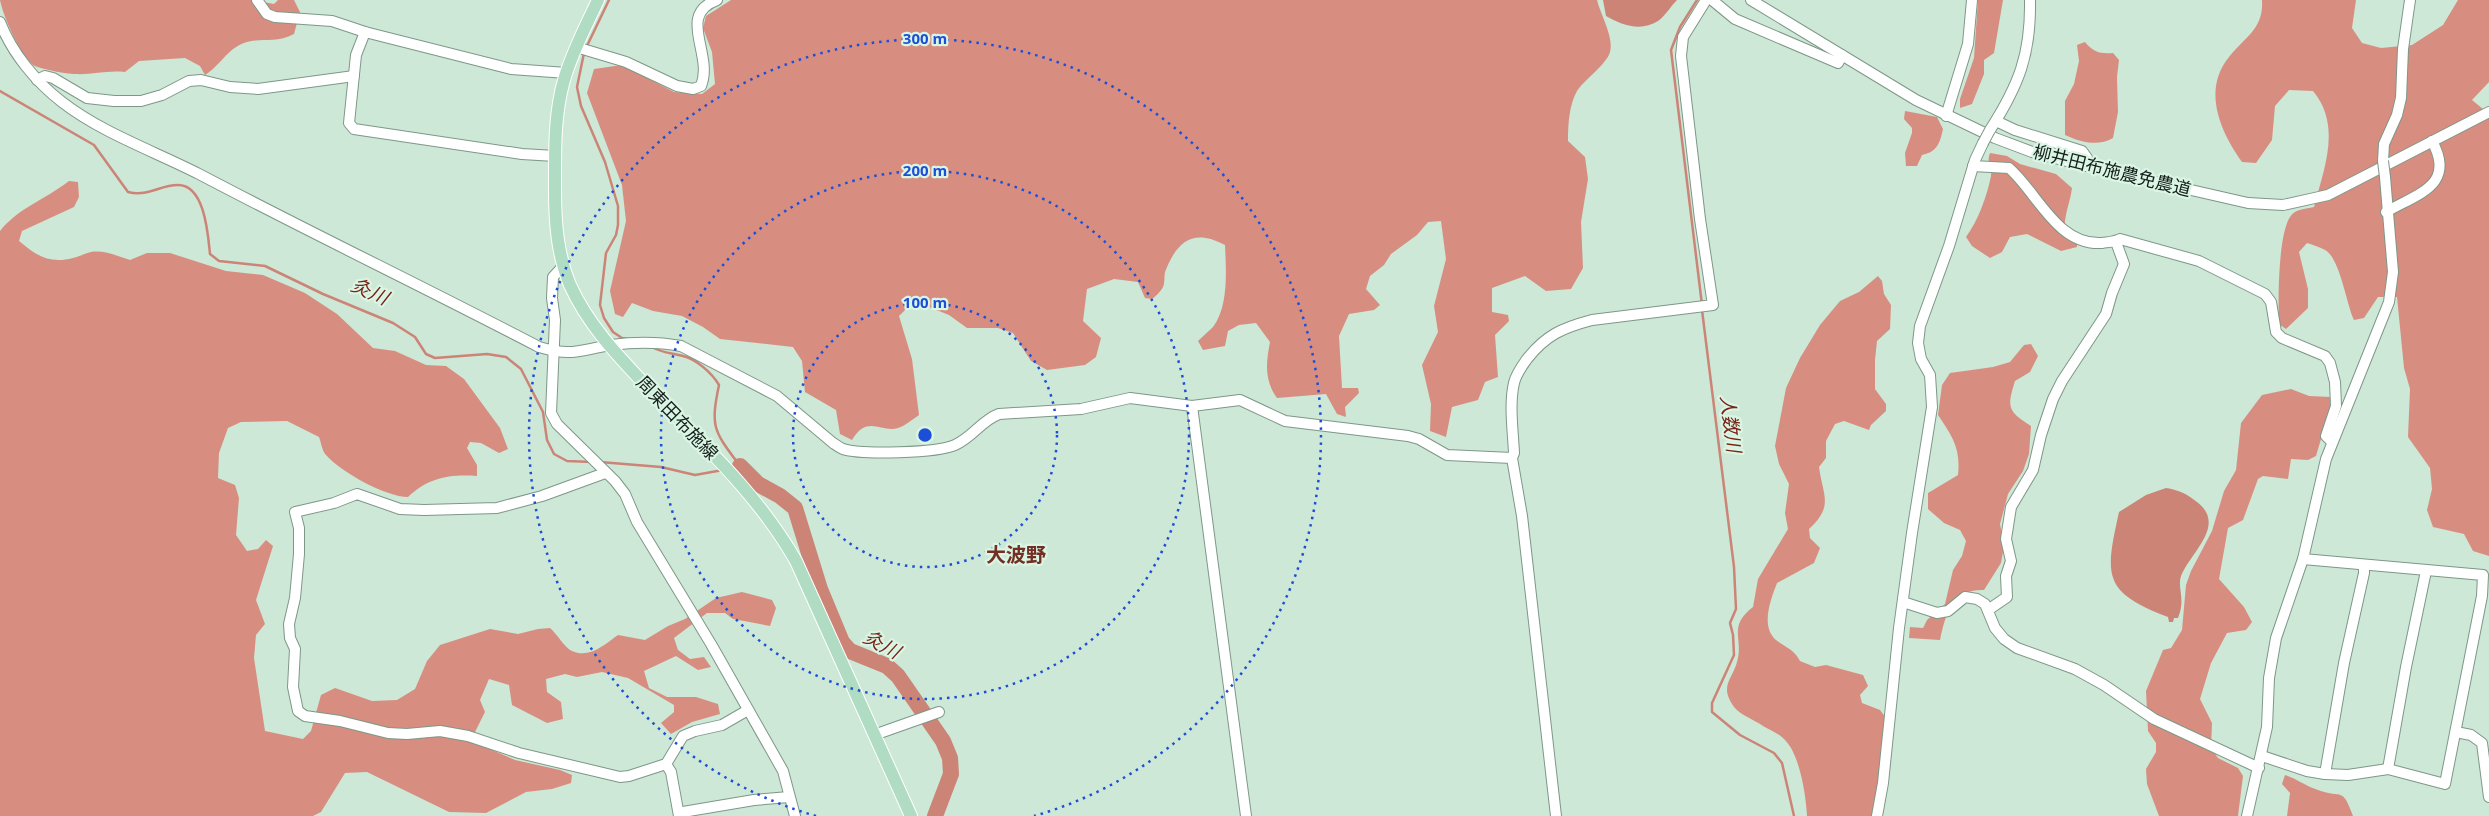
<svg xmlns="http://www.w3.org/2000/svg" width="2489" height="816" font-family="'Open Sans','Noto Sans JP',sans-serif">
<style>
.forest{fill:#d78e81}
.water{fill:#cc8477}
.lines{fill:none;stroke-linecap:round;stroke-linejoin:round}
.stream{stroke:#cc8477;stroke-width:2.5}
.river{stroke:#cc8477;stroke-width:16}
.minor-casing{stroke:#7e9788;stroke-width:12}
.major-casing{stroke:#fff;stroke-width:14}
.minor{stroke:#fff;stroke-width:10}
.major{stroke:#afdcc3;stroke-width:12}
.minor-bridge-casing{stroke:#7e9788;stroke-width:12;stroke-linecap:butt}
.minor-bridge{stroke:#fff;stroke-width:10}
.ring{fill:none;stroke:#1d4ed8;stroke-width:2.5;stroke-dasharray:2.5 5}
.labels{text-anchor:middle;stroke-width:4.5;stroke-linejoin:round;paint-order:stroke}
.street-label{font-size:18px;fill:#151f1a;stroke:#daf5e4}
.water-label{font-size:19px;font-style:italic;fill:#792317;stroke:#daf5e4}
.quarter-label{font-size:20px;font-weight:bold;fill:#742f24;stroke:#daf5e4}
.centre{fill:#1d4ed8;stroke:#daf5e4;stroke-width:2.5}
.ring-label{font-size:15px;text-anchor:middle;font-weight:bold;fill:#1d4ed8;stroke:#daf5e4;stroke-width:4.5;stroke-linejoin:round;paint-order:stroke}
</style>
<rect width="100%" height="100%" fill="#cde8d7"/>
<!-- forest -->
<g class="forest">
<path d="M 0,0 L 252,0 L 274,4 L 278,0 L 294,0 L 300,12 L 294,34 C 275,44 261,37 244,43 C 227,49 220,66 205,75 L 200,66 L 185,58 L 139,61 L 125,72 C 107,70 92,75 75,74 C 67,74 39,69 33,65 C 20,55 3,16 0,0 Z"/>
<path d="M 731,0 L 1597,0 C 1601,16 1614,37 1610,52 C 1607,64 1584,80 1577,91 C 1569,105 1568,125 1568,141 L 1585,157 L 1588,179 L 1581,222 L 1583,268 L 1571,289 L 1546,291 L 1525,276 L 1492,288 L 1492,312 L 1508,315 L 1509,321 L 1495,335 L 1498,377 L 1485,382 L 1478,400 L 1452,407 L 1446,437 L 1430,431 L 1431,404 L 1422,365 L 1438,332 L 1434,306 L 1446,259 L 1441,221 L 1428,222 L 1417,235 L 1391,254 L 1384,265 L 1370,276 L 1366,289 L 1380,305 L 1374,310 L 1349,314 L 1339,336 L 1342,388 L 1358,388 L 1359,393 L 1345,407 L 1346,417 L 1337,414 L 1326,394 L 1277,398 C 1264,380 1266,363 1270,342 L 1256,323 L 1239,325 L 1228,331 L 1225,346 L 1203,350 L 1198,341 C 1203,336 1208,332 1213,327 C 1229,306 1226,269 1225,245 C 1193,228 1177,241 1165,272 C 1164,277 1165,283 1163,287 C 1161,291 1156,296 1152,299 L 1145,298 L 1138,282 L 1114,279 L 1087,289 L 1083,321 L 1101,338 L 1096,357 L 1085,365 L 1047,370 L 1031,361 L 1013,333 L 998,328 L 967,328 L 949,315 L 914,301 L 899,316 L 912,359 L 919,415 C 913,419 905,426 898,428 C 881,433 867,414 852,440 L 840,434 L 836,410 L 805,392 L 802,361 L 793,347 L 720,339 L 703,327 L 682,316 L 653,311 L 632,303 L 623,317 L 615,314 L 610,291 L 626,221 L 622,185 L 587,93 L 594,69 L 622,65 L 674,92 L 702,94 L 715,84 L 712,52 L 703,28 L 706,16 Z"/>
<polygon points="1978,0 2003,0 1994,53 1984,60 1984,74 1972,104 1960,108 1960,99 1974,58"/>
<path d="M 2262,0 L 2356,0 L 2352,28 L 2362,43 L 2381,48 L 2412,45 L 2443,25 L 2458,0 L 2489,0 L 2489,82 L 2472,100 L 2489,114 L 2489,556 L 2473,551 L 2464,534 L 2433,527 L 2427,510 L 2432,489 L 2430,468 L 2408,437 L 2410,389 L 2404,368 L 2397,297 L 2378,297 L 2364,318 L 2354,320 C 2346,303 2340,258 2325,250 C 2320,247 2313,245 2307,243 L 2299,252 L 2308,289 L 2308,308 L 2286,329 L 2279,324 C 2278,301 2278,235 2290,217 C 2295,209 2305,209 2314,207 C 2324,168 2342,126 2313,91 L 2289,90 L 2275,106 L 2272,140 L 2256,163 L 2242,162 C 2220,131 2202,90 2229,57 C 2245,37 2264,29 2262,0 Z"/>
<path d="M 2085,42 C 2093,52 2100,54 2113,53 L 2119,60 L 2117,77 L 2118,112 L 2113,138 C 2098,147 2080,142 2065,135 L 2065,101 L 2074,84 L 2079,61 L 2077,45 Z"/>
<path d="M 1905,111 L 1937,117 L 1943,129 C 1940,143 1937,152 1922,155 L 1917,166 L 1906,166 L 1905,153 L 1912,133 L 1912,128 L 1904,119 Z"/>
<path d="M 1990,153 L 2007,156 L 2020,164 L 2056,174 L 2072,188 C 2070,204 2063,217 2065,233 L 2077,242 L 2077,247 L 2061,251 L 2027,234 L 2010,237 L 2002,252 L 1990,258 L 1972,246 L 1966,237 C 1978,221 1987,196 1991,176 C 1992,167 1986,164 1990,153 Z"/>
<path d="M 69,181 L 78,182 L 79,197 L 74,207 L 22,231 L 19,241 C 37,256 49,264 73,258 C 79,257 85,253 91,252 C 104,250 118,256 130,260 L 147,253 L 170,253 L 226,271 L 263,275 L 305,293 L 337,314 L 373,348 L 395,351 L 426,365 L 446,366 L 464,379 L 500,428 L 508,449 L 499,453 L 481,443 L 470,442 L 467,448 L 477,465 L 477,476 C 449,474 428,478 408,497 C 386,497 341,472 326,455 C 322,451 321,442 319,437 L 287,421 L 241,422 L 228,428 L 219,453 L 218,478 L 235,485 L 239,498 L 236,535 L 247,551 L 258,549 L 266,540 L 273,546 L 256,600 L 265,624 L 256,635 L 254,658 L 265,731 L 303,739 L 311,731 L 321,695 L 335,688 L 372,701 L 397,700 L 415,689 L 427,661 L 440,645 L 490,629 L 518,634 L 538,629 L 550,628 C 557,634 565,648 572,651 C 590,659 605,644 618,635 L 645,640 L 668,626 L 685,619 L 716,598 L 742,592 L 772,600 L 776,608 L 770,626 L 733,619 L 725,613 L 707,613 L 674,638 L 678,650 L 690,659 L 704,657 L 711,667 L 698,670 L 676,656 L 644,671 L 649,688 L 667,697 L 696,697 L 718,704 L 720,714 L 692,722 L 671,734 L 661,723 L 674,712 L 674,705 L 628,678 L 602,672 L 577,677 L 565,674 L 546,679 L 547,692 L 561,702 L 563,719 L 547,723 L 512,705 L 509,685 L 489,679 L 480,700 L 485,712 L 475,732 L 476,743 L 515,760 L 560,770 L 572,775 L 571,783 L 552,789 L 526,792 L 486,813 L 449,812 L 367,772 L 345,773 L 321,812 L 313,816 L 0,816 L 0,231 C 18,208 46,199 69,181 Z"/>
<path d="M 1878,276 L 1882,281 L 1884,294 L 1891,305 L 1890,329 L 1877,341 L 1875,360 L 1875,389 L 1886,404 L 1886,411 L 1871,425 L 1869,430 L 1844,421 L 1835,424 L 1826,441 L 1826,458 L 1819,467 C 1823,496 1834,506 1809,529 L 1810,538 L 1820,548 L 1814,563 L 1777,583 C 1771,599 1760,626 1776,640 C 1786,648 1794,649 1800,661 L 1815,667 L 1826,665 L 1863,675 L 1868,686 L 1860,695 L 1862,703 L 1880,710 L 1886,718 L 1884,753 L 1872,816 L 1807,816 C 1806,796 1800,755 1785,740 C 1780,734 1770,730 1763,726 C 1755,720 1740,715 1734,707 C 1719,686 1732,680 1737,662 C 1744,638 1727,627 1753,607 L 1758,579 L 1788,529 L 1785,513 L 1789,484 L 1779,464 L 1775,446 L 1786,388 L 1800,358 L 1820,325 L 1840,301 L 1859,292 Z"/>
<path d="M 2031,344 L 2038,356 L 2030,372 L 2015,381 C 2007,407 2007,411 2031,426 L 2029,454 L 2023,471 L 2008,494 L 2000,524 L 2004,546 L 2001,563 L 1984,590 C 1952,589 1946,613 1940,640 L 1909,638 L 1910,627 L 1923,628 L 1927,620 L 1945,604 L 1953,570 L 1962,556 L 1966,541 L 1960,530 L 1944,523 L 1928,509 L 1928,493 L 1958,475 C 1961,448 1952,436 1938,415 L 1942,385 L 1950,373 L 1993,367 L 2010,362 L 2024,345 Z"/>
<polygon points="2291,389 2309,396 2331,397 2331,405 2316,456 2308,460 2291,459 2288,479 2263,476 2258,479 2243,520 2228,528 2219,579 2244,607 2252,622 2246,630 2227,633 2211,663 2200,699 2212,723 2211,748 2218,758 2238,768 2243,776 2238,816 2159,816 2147,784 2146,769 2156,752 2156,743 2148,731 2146,691 2163,650 2171,648 2182,630 2186,585 2191,571 2212,531 2224,491 2236,470 2241,423 2262,395"/>
<path d="M 2285,775 C 2297,779 2307,787 2318,790 C 2343,799 2342,786 2353,816 L 2287,816 L 2290,793 L 2282,784 Z"/>
</g>
<!-- water -->
<g class="water">
<path d="M 1603,0 L 1677,0 C 1671,6 1665,16 1658,21 C 1641,32 1621,25 1606,16 Z"/>
<path d="M 2166,488 C 2179,490 2187,494 2197,502 C 2227,525 2191,552 2181,576 C 2177,588 2186,599 2178,618 L 2174,618 L 2173,622 L 2169,622 L 2168,617 C 2102,592 2105,576 2119,512 L 2146,495 Z"/>
</g>
<g class="lines">
<!-- stream -->
<g class="stream">
<polyline points="1697,0 1680,27 1671,50 1702,305"/>
<polyline points="586,48 609,0"/>
<polyline points="584,53 577,87 581,106 605,162 618,206 618,225 616,235 606,253 600,305 604,318 613,332 622,338 629,339"/>
<path d="M 0,91 L 94,145 L 128,192 C 149,197 159,185 178,185 C 205,185 208,235 210,254 L 219,261 L 265,266 L 323,294 L 393,323 L 415,337 L 426,354 L 435,358 L 487,354 L 506,357 L 521,369 L 543,412 L 547,440 L 554,454 L 567,461 L 592,462"/>
<polyline points="1702,310 1734,567 1736,609 1730,623 1733,635 1734,655 1712,703 1712,712 1740,735 1774,753 1782,763 1794,816"/>
<path d="M 652,347 C 662,353 672,353 683,356 C 696,359 712,373 719,385 C 710,428 714,431 740,466 L 733,468"/>
<polyline points="600,462 661,467 695,475 723,470"/>
</g>
<!-- river -->
<polyline class="river" points="740,466 758,484 780,496 795,508 820,589 842,642 850,651 887,666 898,676 943,741 950,758 951,774 935,816"/>
<!-- minor casing -->
<g class="minor-casing">
<g id="minor">
<polyline points="257,0 267,14 275,17 332,21 365,32 511,69 567,73"/>
<polyline points="1712,0 1735,19 1838,63 1842,55"/>
<polyline points="1751,0 1916,100 1995,138 2032,152 2086,166 2248,203 2283,205 2328,195 2489,112"/>
<path d="M 0,22 C 12,53 36,82 62,102 C 102,133 154,151 199,174 C 311,233 426,288 539,347 C 573,357 579,350 611,345 C 633,342 660,342 681,346 L 777,396 L 833,443 C 836,445 840,448 843,449 C 862,455 937,453 955,445 C 973,437 982,420 999,414 L 1081,409 L 1130,398 L 1192,406 L 1240,400 L 1285,421 L 1408,436 L 1419,439 L 1447,455 L 1512,458"/>
<polyline points="365,32 356,55 349,123 354,129 522,154 555,156"/>
<path d="M 576,47 L 626,62 L 677,86 L 693,89 L 701,86 C 714,54 676,15 717,0"/>
<polyline points="37,80 45,76 53,78 87,98 114,101 141,101 162,95 189,81 201,80 230,87 258,89 354,76"/>
<polyline points="1946,116 1968,44 1972,0"/>
<polyline points="1996,121 2015,130 2082,151 2087,158 2086,166"/>
<path d="M 1990,130 C 2019,85 2031,54 2030,0"/>
<polyline points="2383,161 2384,144 2397,115 2401,98 2403,49 2410,0"/>
<path d="M 1973,166 L 2009,168 C 2037,192 2057,246 2102,243 C 2108,242 2114,242 2120,239 L 2199,261 L 2265,294 L 2271,302 L 2276,332 L 2282,338 L 2325,356 L 2330,363 L 2335,382 L 2336,406 L 2326,436 L 2332,442"/>
<path d="M 2386,212 C 2419,193 2456,185 2432,141"/>
<polyline points="563,266 553,277 552,298 555,320 551,413 557,424 615,481 625,494 637,522 711,644 783,771 795,816"/>
<polyline points="1192,406 1246,816"/>
<polyline points="605,473 542,496 497,508 424,510 400,509 357,494 334,503 295,512 299,528 299,554 295,598 289,624 290,638 295,649 293,687 298,711 305,716 340,721 388,733 407,734 440,731 468,736 519,753 620,777 629,776 666,764 683,736 695,731 722,725 748,710"/>
<polyline points="1903,602 1937,613 1948,611 1965,597 1977,599 1985,604 1995,628 2004,639 2017,648 2075,669 2104,685 2154,719 2259,768"/>
<polyline points="1988,610 2007,597 2006,576 2011,561 2006,539 2011,507 2033,470 2041,435 2053,399 2062,381 2106,314 2112,293 2124,264 2116,242"/>
<polyline points="2456,732 2471,735 2482,743 2489,797"/>
<polyline points="874,735 939,712"/>
<polyline points="2262,756 2307,771 2325,774 2348,775 2388,769 2445,784 2482,596 2483,575 2303,559"/>
<polyline points="666,764 671,772 679,816"/>
<polyline points="2388,769 2406,667 2426,571"/>
<polyline points="2325,774 2344,663 2364,573 2364,565"/>
<polyline points="679,816 683,812 754,800 789,797"/>
<path d="M 1556,816 L 1522,516 L 1512,458 L 1514,453 C 1513,431 1509,404 1514,383 C 1516,374 1522,366 1527,359 C 1546,335 1562,328 1592,320 L 1713,305 L 1700,219 L 1681,56 L 1683,37 L 1706,0"/>
<polyline points="1877,816 1883,783 1899,628 1912,533 1932,407 1930,375 1921,359 1918,343 1920,326 1949,246 1975,160 1983,143"/>
<polyline points="2247,816 2267,727 2269,678 2276,638 2303,559 2326,459 2389,302 2393,272 2385,177"/>
</g>
</g>
<!-- major casing -->
<g class="major-casing">
<path id="major" d="M 598,0 C 586,26 572,52 564,80 C 554,115 555,152 555,189 C 555,221 557,254 570,285 C 589,327 621,359 652,392 C 704,445 759,496 796,561 L 911,816"/>
</g>
<!-- minor -->
<use href="#minor" class="minor"/>
<!-- major -->
<use href="#major" class="major"/>
<!-- minor-bridge casing -->
<g class="minor-bridge-casing">
<g id="minor-bridge">
<polyline points="1983,143 1990,130"/>
<polyline points="2383,161 2385,177"/>
</g>
</g>
<!-- minor-bridge -->
<use href="#minor-bridge" class="minor-bridge"/>
</g>
<!-- distance rings -->
<g class="ring">
<circle cx="925" cy="435" r="132"/>
<circle cx="925" cy="435" r="264"/>
<path d="M816 816A396 396 0 1 1 1034 816"/>
</g>
<g class="labels">
<!-- street labels -->
<g class="street-label">
<text transform="translate(2112 171) rotate(14)" y="6">柳井田布施農免農道</text>
<text transform="translate(677 418) rotate(46)" y="6">周東田布施線</text>
</g>
<!-- water labels -->
<g class="water-label">
<text transform="translate(370 291) rotate(24)" y="7">灸川</text>
<text transform="translate(1731 424) rotate(83)" y="7">人数川</text>
<text transform="translate(882 644) rotate(28)" y="7">灸川</text>
</g>
<!-- quarter labels -->
<g class="quarter-label">
<text x="1016" y="562">大波野</text>
</g>
</g>
<circle cx="925" cy="435" r="8" class="centre"/>
<g class="ring-label">
<text x="925" y="44">300 m</text>
<text x="925" y="176">200 m</text>
<text x="925" y="308">100 m</text>
</g>
</svg>
